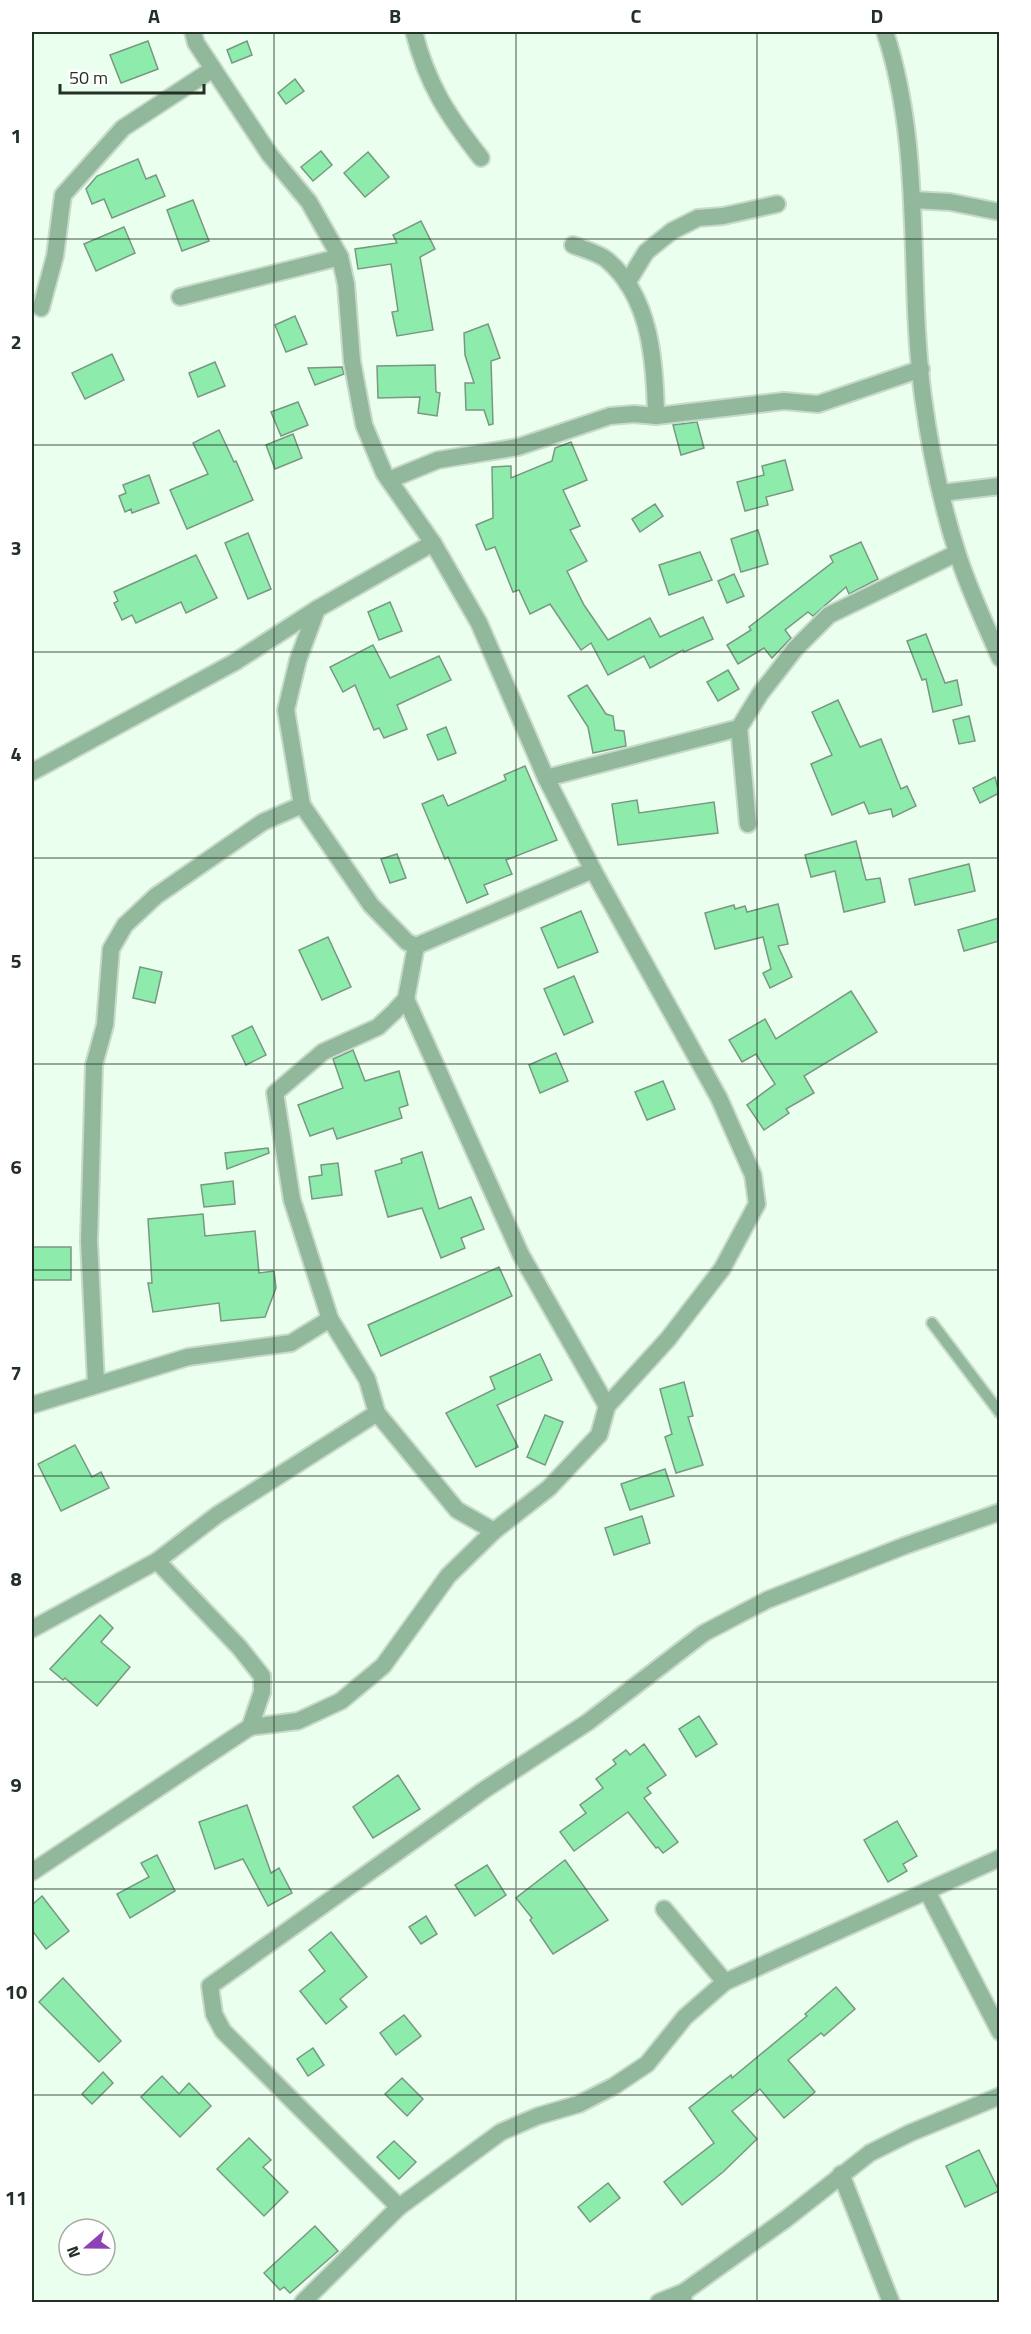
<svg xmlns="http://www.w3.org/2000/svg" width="1031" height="2334" font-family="'Titillium Web',sans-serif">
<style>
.building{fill:#8decab;stroke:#799881;stroke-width:1.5}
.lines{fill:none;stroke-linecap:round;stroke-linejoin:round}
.service-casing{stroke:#c7dacb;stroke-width:14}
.minor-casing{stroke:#c7dacb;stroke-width:20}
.tertiary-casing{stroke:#c7dacb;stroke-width:20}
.service{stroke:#92b89c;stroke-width:10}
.minor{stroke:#92b89c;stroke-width:16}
.tertiary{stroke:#92b89c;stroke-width:16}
.grid{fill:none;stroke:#233026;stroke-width:1.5;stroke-opacity:0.55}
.neatline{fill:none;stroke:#233026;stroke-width:2}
.grid-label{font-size:20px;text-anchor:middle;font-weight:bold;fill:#233026}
</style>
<rect width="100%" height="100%" fill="#ebffef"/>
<!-- building -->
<g class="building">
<polygon points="148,41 158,69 121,83 110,55"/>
<polygon points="247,41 252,55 232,63 227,50"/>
<polygon points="295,79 304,91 286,104 278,93"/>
<polygon points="321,151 332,165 313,181 301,167"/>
<polygon points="368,152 389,177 365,197 344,173"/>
<polygon points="138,159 146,179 156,175 165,196 112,218 104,199 92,204 86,189 97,176"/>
<polygon points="193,200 209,241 182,251 167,210"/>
<polygon points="421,221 435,249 420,257 433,330 397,336 392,312 398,311 391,264 358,269 355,249 397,243 393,235"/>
<polygon points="124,227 135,253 96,271 84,244"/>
<polygon points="295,316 307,344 286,352 275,325"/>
<polygon points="488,324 500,358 491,361 493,424 489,425 484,410 466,410 465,383 474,383 465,355 464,333"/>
<polygon points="112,354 124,380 85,399 72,373"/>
<polygon points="215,362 225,386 198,397 189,373"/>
<polygon points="435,365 436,392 440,393 437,416 418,413 420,397 378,398 377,366"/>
<polygon points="342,367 344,374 315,385 308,368"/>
<polygon points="298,402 308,425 281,436 271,412"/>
<polygon points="697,422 704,448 681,455 673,425"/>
<polygon points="219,430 234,462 236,461 253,500 187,529 170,490 208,474 193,443"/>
<polygon points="293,434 302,458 275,469 266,445"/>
<polygon points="571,442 587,480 563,490 580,526 570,530 587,561 567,571 584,605 608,640 650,618 660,637 703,617 713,639 684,652 683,650 650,668 644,656 608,675 591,643 581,650 550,604 530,614 519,590 513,592 495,547 486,550 476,525 493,518 492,467 511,466 511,478 552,461 555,448"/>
<polygon points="785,460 793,490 766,497 768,505 745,511 737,482 764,475 762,466"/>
<polygon points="149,475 159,503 132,513 131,509 125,512 119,496 126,493 123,485"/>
<polygon points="655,504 663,516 640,532 632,519"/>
<polygon points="758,530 768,564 741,572 731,539"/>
<polygon points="248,533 271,589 248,599 225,543"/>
<polygon points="861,542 878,579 849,594 846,587 813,616 808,612 785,630 791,638 772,658 764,648 738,664 727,645 751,630 749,627 833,562 830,556"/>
<polygon points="700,552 712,580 669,595 659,565"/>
<polygon points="196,555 217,598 186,613 181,602 136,623 132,615 122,620 114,603 118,601 114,592"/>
<polygon points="734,574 744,596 727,603 718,581"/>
<polygon points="390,602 402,631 379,640 368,612"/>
<polygon points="926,634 945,683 957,680 962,705 933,712 926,679 922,680 907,641"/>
<polygon points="373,645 390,678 439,656 451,680 397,705 407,729 384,738 379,728 374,730 355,685 343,692 330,667"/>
<polygon points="728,670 739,689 718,701 707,682"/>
<polygon points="587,685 606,714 613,716 615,730 624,731 626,746 593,753 588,727 568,696"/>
<polygon points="838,700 860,747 881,739 901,789 907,786 916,806 893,817 891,809 869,814 864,802 832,815 811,764 832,755 812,712"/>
<polygon points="969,716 975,741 959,744 953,720"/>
<polygon points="446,727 456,753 438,760 427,735"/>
<polygon points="525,766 557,840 506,860 512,874 484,885 488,894 467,903 448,857 445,859 422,804 443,795 448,806 506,780 504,775"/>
<polygon points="995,777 999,793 980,803 973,788"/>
<polygon points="637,800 639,813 714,802 718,833 618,845 612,804"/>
<polygon points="856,841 866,880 880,878 885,902 844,912 835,871 811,877 805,855"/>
<polygon points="397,854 406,878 390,883 381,859"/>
<polygon points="969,864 975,891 915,905 909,879"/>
<polygon points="778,904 788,944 778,946 792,977 770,988 763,973 771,969 763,937 715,949 705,913 734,905 735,909 745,906 747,912"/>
<polygon points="581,911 598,952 558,968 541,928"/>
<polygon points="999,918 999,941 964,951 958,930"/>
<polygon points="328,937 351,987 322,1000 299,950"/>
<polygon points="140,967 162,972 155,1003 133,998"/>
<polygon points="574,976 593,1022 564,1035 544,989"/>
<polygon points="851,991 877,1032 804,1076 814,1093 786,1109 789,1113 764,1130 747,1105 775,1084 756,1054 742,1062 729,1040 765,1019 776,1039"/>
<polygon points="252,1026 266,1055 246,1065 232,1036"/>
<polygon points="353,1050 365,1081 399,1071 408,1105 399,1108 402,1118 337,1139 333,1128 310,1136 298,1105 343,1088 333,1059"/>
<polygon points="556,1053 568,1081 540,1093 529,1065"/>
<polygon points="663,1081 675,1109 647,1120 635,1092"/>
<polygon points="268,1148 269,1153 227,1169 225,1153"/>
<polygon points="422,1152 439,1209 471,1197 484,1229 461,1238 465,1248 441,1258 422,1208 388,1217 375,1171 402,1163 401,1159"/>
<polygon points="338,1163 342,1195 312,1199 309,1177 322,1175 321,1165"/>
<polygon points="233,1181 235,1204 204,1207 201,1185"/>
<polygon points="203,1214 205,1236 255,1231 259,1273 274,1271 276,1288 265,1317 221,1321 219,1303 153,1312 148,1283 152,1283 148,1219"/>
<rect x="32" y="1247" width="39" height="33"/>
<polygon points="499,1267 512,1296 381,1356 368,1325"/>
<polygon points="540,1354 552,1380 497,1405 518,1447 476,1467 446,1413 495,1389 490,1377"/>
<polygon points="684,1382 693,1416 688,1417 703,1465 676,1473 665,1437 672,1434 660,1389"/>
<polygon points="545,1415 563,1422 545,1465 527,1457"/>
<polygon points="75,1445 92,1477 101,1472 109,1488 61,1511 38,1464"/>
<polygon points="665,1469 674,1496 630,1510 621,1484"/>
<polygon points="642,1516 650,1543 614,1555 605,1528"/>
<polygon points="100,1615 113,1628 101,1642 130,1667 97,1706 65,1678 63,1680 50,1669"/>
<polygon points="699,1716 717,1744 696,1757 679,1729"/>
<polygon points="644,1744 666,1775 647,1788 651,1793 644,1798 678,1842 663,1853 658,1847 656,1848 628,1812 574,1851 560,1832 586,1813 580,1805 603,1788 596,1779 616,1764 613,1760 626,1750 630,1755"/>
<polygon points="398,1775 420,1809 373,1838 353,1807"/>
<polygon points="247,1805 271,1873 279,1868 292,1893 268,1906 243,1859 215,1869 199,1822"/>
<polygon points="897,1821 917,1856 903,1864 907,1871 888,1882 864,1840"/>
<polygon points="157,1855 175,1891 130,1918 117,1894 149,1877 141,1863"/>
<polygon points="565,1860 608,1920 553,1954 530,1920 532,1918 516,1898"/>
<polygon points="487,1865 506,1895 475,1916 455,1885"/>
<polygon points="42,1896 69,1931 46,1949 32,1930 32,1905"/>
<polygon points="426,1916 437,1934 421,1944 409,1927"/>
<polygon points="331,1932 367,1977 340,1999 347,2007 326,2024 300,1991 325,1971 309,1950"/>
<polygon points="63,1978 121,2041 99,2062 39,2002"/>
<polygon points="836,1987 855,2009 824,2036 821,2033 788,2060 815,2092 784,2118 760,2089 732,2111 757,2139 723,2172 682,2205 664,2182 714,2143 689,2108 731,2075 732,2078 807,2016 805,2014"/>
<polygon points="404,2015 421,2036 396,2055 380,2033"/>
<polygon points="313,2048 324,2065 308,2076 297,2059"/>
<polygon points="103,2072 113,2083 92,2104 82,2094"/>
<polygon points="162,2076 179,2094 189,2083 211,2106 180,2137 141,2097"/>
<polygon points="402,2078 423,2099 407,2116 385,2094"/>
<polygon points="249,2138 271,2160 263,2167 288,2192 264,2216 217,2169"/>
<polygon points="394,2141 416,2162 399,2179 377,2157"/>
<polygon points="979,2150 999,2191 965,2207 946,2166"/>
<polygon points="608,2183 620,2198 590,2222 578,2207"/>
<polygon points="315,2226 338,2251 290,2293 284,2287 280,2290 264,2273"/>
</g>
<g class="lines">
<!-- service casing -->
<g class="service-casing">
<polyline id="service" points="932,1323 1000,1413"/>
</g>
<!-- minor casing -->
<g class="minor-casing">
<g id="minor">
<polyline points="193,32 196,43 270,155 309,202 340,257 346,284 352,361 364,425 384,473 433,543 479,623 546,778 593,870 719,1098 753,1175 757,1204 722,1269 668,1339 607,1406 599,1435 549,1488 494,1531 457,1510 377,1413 367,1379 330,1319 292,1200 275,1093 323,1052 378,1027 394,1012 406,999 416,946"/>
<path d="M 414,32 C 427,84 448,116 481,158"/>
<polyline points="913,200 950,202 1000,212"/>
<path d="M 573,245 C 583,249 599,253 607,260 C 651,297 655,363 656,416"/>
<polyline points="627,283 646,252 672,231 698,218 723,216 777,204"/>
<polyline points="180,297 340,257"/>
<polyline points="41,308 55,256 63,195 123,128 213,69"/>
<polyline points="389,480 438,460 518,447 610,416 634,414 656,416 784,401 818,404 921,369"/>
<polyline points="941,493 1000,486"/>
<polyline points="317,609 298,660 286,710 302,805 371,905 407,942 416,946 593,870"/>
<polyline points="32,772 235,662 317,609 433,543"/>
<polyline points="546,778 739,728"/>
<polyline points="748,824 739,728 760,694 795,649 829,615 957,553"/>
<polyline points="406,999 521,1255 607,1406"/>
<polyline points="96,1383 89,1241 94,1065 105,1025 111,949 125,925 156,896 263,822 302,805"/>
<polyline points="32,1405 188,1357 291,1343 330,1319"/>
<polyline points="32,1629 157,1561 217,1515 377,1413"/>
<polyline points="250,1727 298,1721 341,1701 383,1666 448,1576 494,1531"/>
<polyline points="32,1872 250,1727 262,1692 262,1676 239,1647 157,1561"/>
<polyline points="927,1891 1000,2032"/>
<polyline points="664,1909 725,1982"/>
<polyline points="841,2174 891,2302"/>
<polyline points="399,2207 223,2031 214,2014 210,1986 484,1790 588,1722 704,1633 767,1600 904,1546 1000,1512"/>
<polyline points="303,2302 399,2207 501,2132 538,2116 579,2104 614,2086 647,2064 685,2017 725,1982 1000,1858"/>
<polyline points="659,2302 684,2292"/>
<polyline points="683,2302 684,2292 786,2219 870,2153 910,2133 1000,2096"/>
</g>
</g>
<!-- tertiary casing -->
<g class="tertiary-casing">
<path id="tertiary" d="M 885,32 C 924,150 907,275 923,397 C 930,449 941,502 957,552 C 968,588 985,623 1000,658"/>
</g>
<!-- service -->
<use href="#service" class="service"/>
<!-- minor -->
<use href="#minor" class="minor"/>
<!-- tertiary -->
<use href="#tertiary" class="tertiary"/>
</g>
<!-- grid -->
<path class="grid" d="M 274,32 L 274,2302M 516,32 L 516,2302M 757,32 L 757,2302M 32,239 L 1000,239M 32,445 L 1000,445M 32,652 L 1000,652M 32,858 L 1000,858M 32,1064 L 1000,1064M 32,1270 L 1000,1270M 32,1476 L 1000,1476M 32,1682 L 1000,1682M 32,1889 L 1000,1889M 32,2095 L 1000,2095"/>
<!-- border -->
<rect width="1031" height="2334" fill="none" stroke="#ffffff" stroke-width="66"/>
<!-- north arrow -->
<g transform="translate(87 2247) rotate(250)"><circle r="28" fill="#ffffff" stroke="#a7aca8" stroke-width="1.5"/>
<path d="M0-4.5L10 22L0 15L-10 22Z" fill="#8e41b2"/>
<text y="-9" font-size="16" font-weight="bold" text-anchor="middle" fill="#233026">N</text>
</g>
<!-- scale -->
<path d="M60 84v9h144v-9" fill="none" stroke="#233026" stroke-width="3"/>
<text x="69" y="84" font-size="18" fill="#233026" stroke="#ffffff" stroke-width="4.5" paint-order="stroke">50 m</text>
<rect x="33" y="33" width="965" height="2268" class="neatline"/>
<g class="grid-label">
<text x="154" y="23">A</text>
<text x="395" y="23">B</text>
<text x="636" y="23">C</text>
<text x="877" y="23">D</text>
<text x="16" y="143">1</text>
<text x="16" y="349">2</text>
<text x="16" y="555">3</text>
<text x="16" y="761">4</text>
<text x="16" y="968">5</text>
<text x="16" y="1174">6</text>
<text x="16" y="1380">7</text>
<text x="16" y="1586">8</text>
<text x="16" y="1792">9</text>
<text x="16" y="1999">10</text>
<text x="16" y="2205">11</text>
</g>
</svg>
